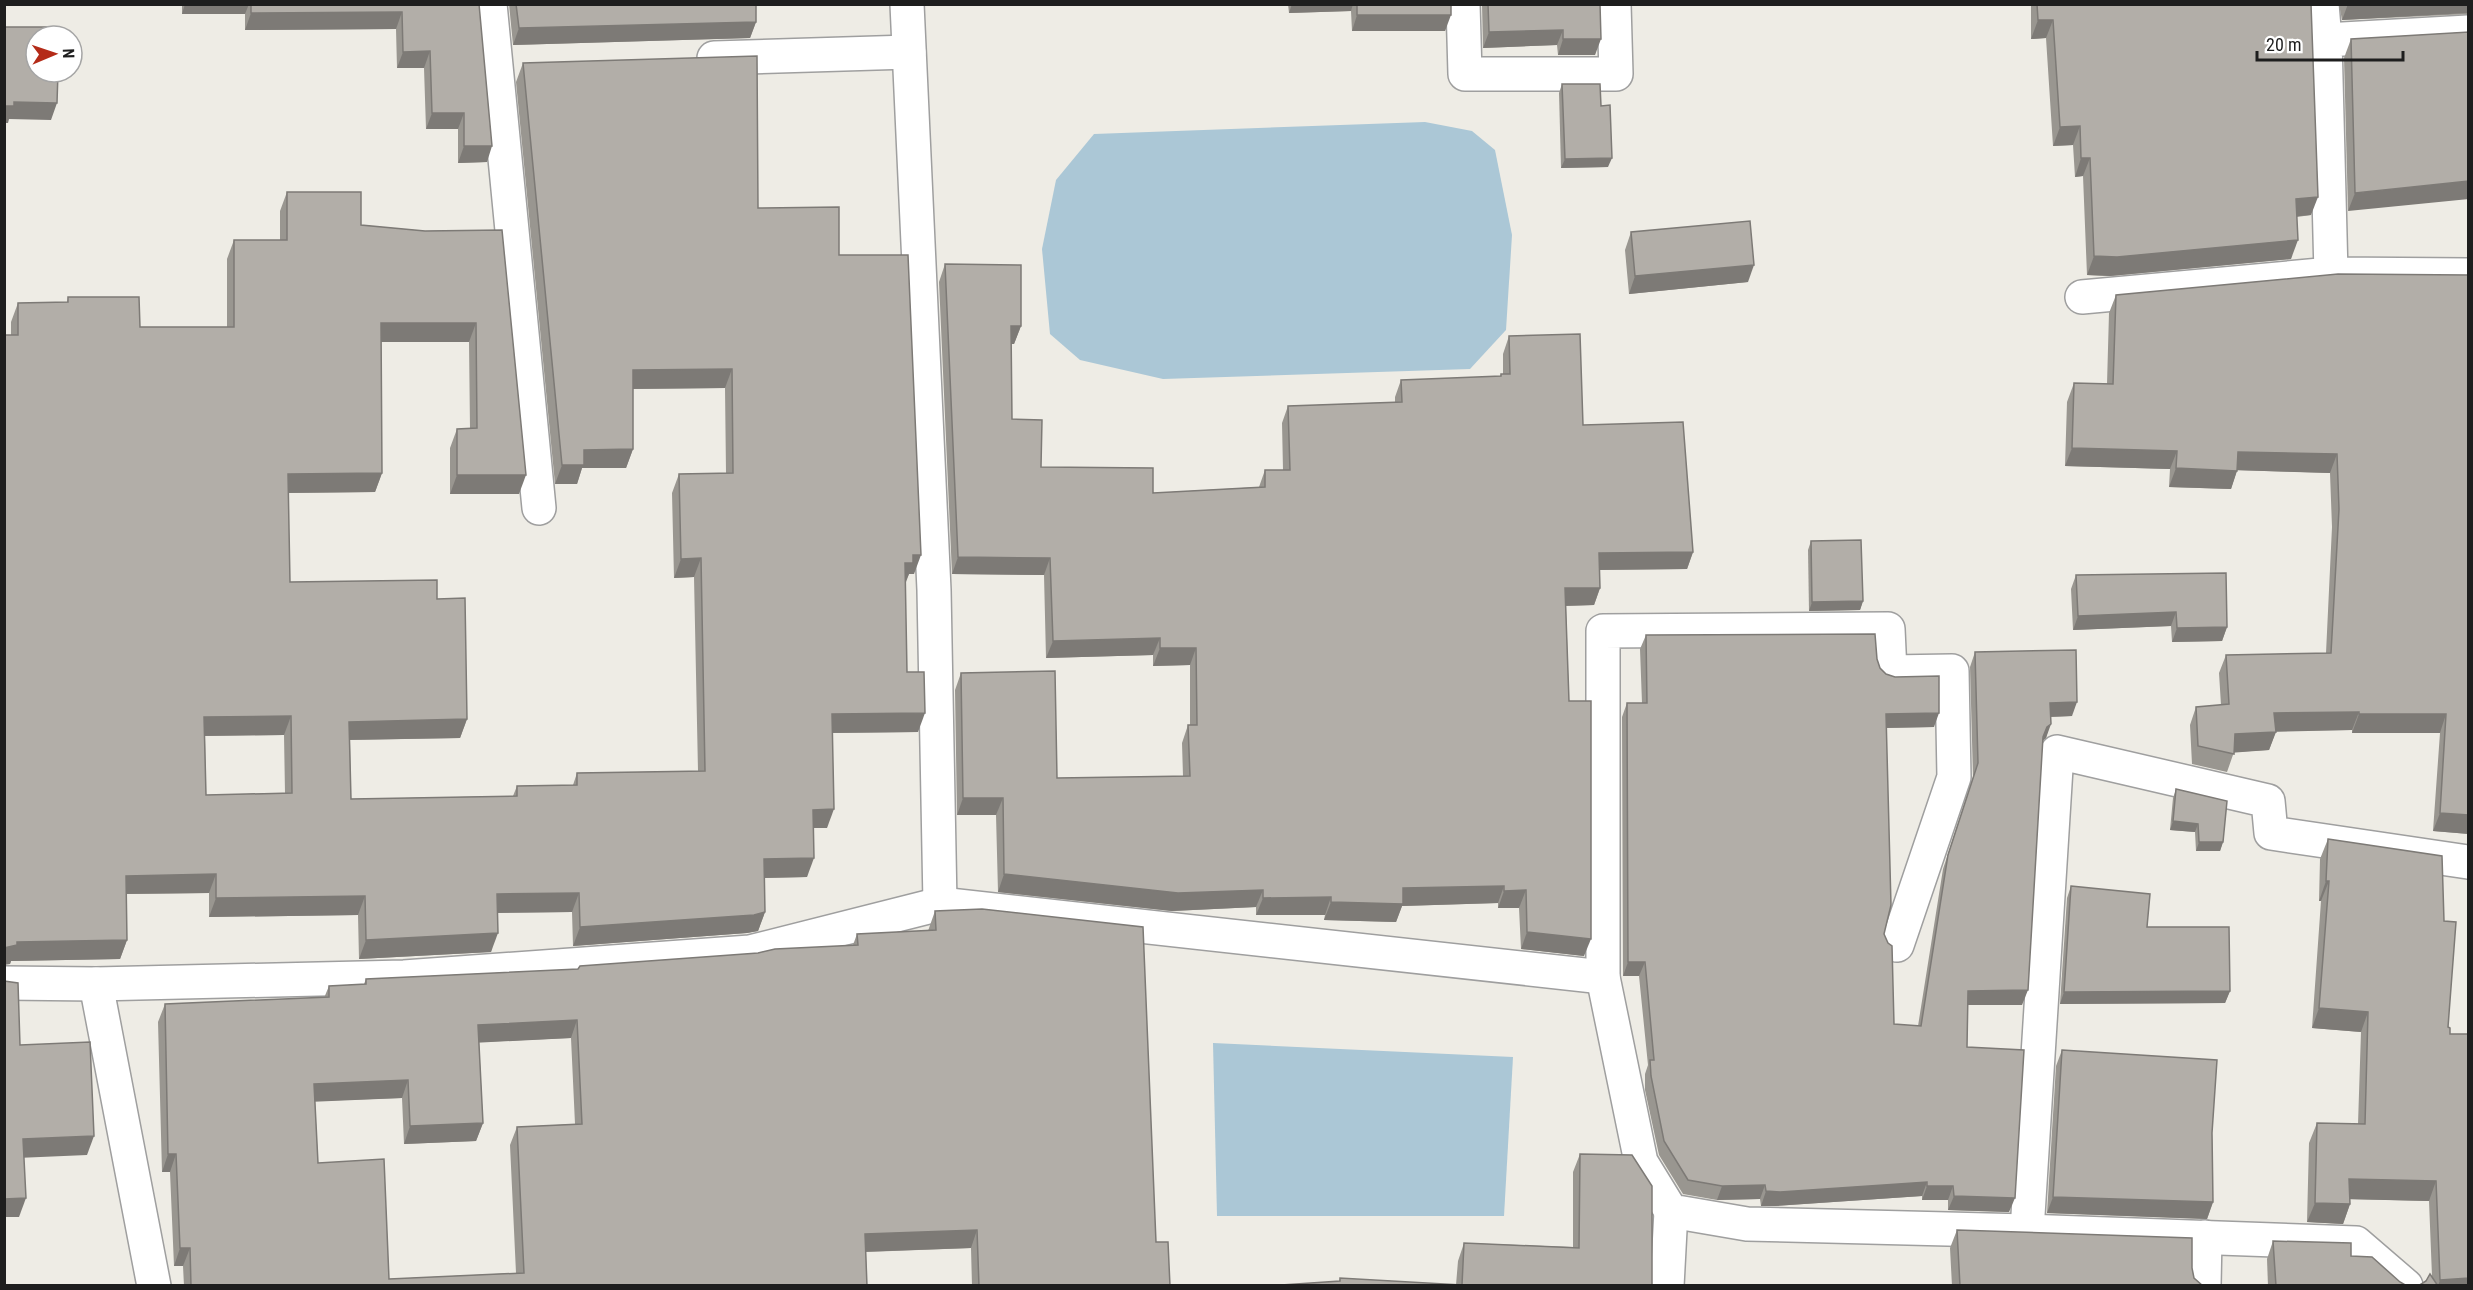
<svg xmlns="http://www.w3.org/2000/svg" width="2473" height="1290" font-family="'Roboto Condensed',sans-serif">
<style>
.water{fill:#abc7d6}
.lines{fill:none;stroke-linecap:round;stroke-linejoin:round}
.minor-casing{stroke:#9f9f9f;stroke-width:36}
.minor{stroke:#fff;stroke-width:33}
.wall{fill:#999690;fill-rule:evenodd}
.shaded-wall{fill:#7d7a76}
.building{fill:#b2aea8;stroke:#7d7a76;stroke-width:1.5;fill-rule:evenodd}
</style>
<rect width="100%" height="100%" fill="#eeece5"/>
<!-- water -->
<g class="water">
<polygon points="1425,122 1472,131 1495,150 1512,235 1506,330 1470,369 1163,379 1080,360 1050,334 1042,249 1056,180 1094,134"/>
<polygon points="1213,1043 1513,1057 1504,1216 1217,1216"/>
</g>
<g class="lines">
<!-- minor casing -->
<g class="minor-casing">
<g id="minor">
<polyline points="490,4 539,508"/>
<polyline points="907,4 934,590 940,904"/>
<polyline points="1463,4 1465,74 1616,74 1614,4"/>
<polyline points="2322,4 2325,40"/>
<polyline points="2468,32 2325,40 2331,274 2468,275"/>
<polyline points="714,58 909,52"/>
<polyline points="2082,297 2331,274"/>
<polyline points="1897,945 1954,777 1952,671 1890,672 1888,629 1603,631 1603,977 1641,1162 1671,1211 1747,1224 2027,1231 2356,1243 2406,1286"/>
<polyline points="4,983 96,984 404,977 750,952 940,904 1603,977"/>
<polyline points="96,984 154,1286"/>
<polyline points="2027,1231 2057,752 2268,801 2271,833 2468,862"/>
<polyline points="1667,1286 1671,1211"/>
<polyline points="2204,1286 2205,1237"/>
</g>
</g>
<!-- minor -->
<use href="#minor" class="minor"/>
</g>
<!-- wall -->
<g class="wall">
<polygon points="182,4 479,4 487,162 458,163 458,129 426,129 424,68 397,68 396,29 245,30 245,14 182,14"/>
<polygon points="509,4 756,4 756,22 750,38 513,45"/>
<polygon points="1288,4 1451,4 1445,31 1352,31 1351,11 1289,13"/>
<polygon points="1482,4 1600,4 1595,55 1558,55 1557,45 1483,48"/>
<polygon points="2031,4 2311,4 2311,215 2297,217 2291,259 2110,276 2087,275 2083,176 2075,177 2073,145 2053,146 2046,38 2031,39"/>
<polygon points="2339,4 2469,4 2469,14 2342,20"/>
<polygon points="2469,32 2348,211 2344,58 2351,39"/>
<path d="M 523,63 L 758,208 L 839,255 L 914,574 L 909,574 L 905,582 L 907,672 L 918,732 L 833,733 L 827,828 L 813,828 L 807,877 L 764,878 L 765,912 L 758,931 L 747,933 L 573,946 L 572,912 L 498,913 L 491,952 L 359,959 L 358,915 L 209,917 L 209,893 L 126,894 L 127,940 L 120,959 L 11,961 L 10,964 L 11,322 L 18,303 L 67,302 L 68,297 L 140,327 L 227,327 L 227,259 L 234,240 L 280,240 L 280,211 L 287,192 L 361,225 L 425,231 L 502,230 L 519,494 L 450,494 L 450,448 L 457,429 L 470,429 L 469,342 L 381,342 L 382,473 L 375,492 L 288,493 L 290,582 L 437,599 L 467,719 L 460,738 L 350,740 L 351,799 L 513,796 L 517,786 L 573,785 L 577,773 L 698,771 L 694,577 L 674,578 L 672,493 L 679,474 L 726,473 L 725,388 L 633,389 L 633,449 L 626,468 L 582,468 L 577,484 L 555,484 L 516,82 ZM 284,735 L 285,793 L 206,795 L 205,736 Z"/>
<polygon points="1562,84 1601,106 1608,167 1561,168 1559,93"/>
<polygon points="1631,232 1748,282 1629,294 1625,250"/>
<polygon points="945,264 1021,326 1014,344 1011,344 1012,419 1041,467 1153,493 1259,487 1265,470 1283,470 1282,423 1288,406 1395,402 1395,397 1401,380 1500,377 1501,374 1503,374 1503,354 1509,336 1583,425 1693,552 1687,569 1599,570 1600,588 1594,605 1566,606 1569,701 1584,956 1521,949 1519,908 1498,908 1498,903 1402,906 1396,922 1324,920 1325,915 1256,915 1256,907 1172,911 998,892 996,815 957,815 955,690 961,673 1057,778 1183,776 1182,743 1188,725 1190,725 1190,665 1153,666 1153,655 1046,658 1044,575 952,574 939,282"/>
<polygon points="2469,275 2469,834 2433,831 2440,733 2352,733 2352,730 2276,731 2269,750 2234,752 2227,772 2192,764 2190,725 2196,707 2221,705 2219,673 2226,655 2326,653 2332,527 2330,473 2237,470 2231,489 2169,487 2170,469 2065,466 2067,402 2074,383 2107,384 2109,313 2116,295"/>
<polygon points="1811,541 1863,601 1860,610 1809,611 1808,550"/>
<polygon points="2076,575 2227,627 2222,641 2172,642 2171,626 2073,630 2071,589"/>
<polygon points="1646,635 1877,659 1880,668 1934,727 1887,728 1884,934 1894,1024 1918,1026 1943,869 1973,777 1970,667 1975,652 2072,716 2051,717 2046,738 2043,740 2022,1005 1968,1005 1967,1047 2009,1212 1948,1210 1948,1200 1922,1200 1922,1196 1775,1206 1761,1206 1760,1199 1717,1200 1683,1194 1659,1155 1645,1090 1645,1074 1648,1065 1639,976 1623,976 1622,717 1627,703 1642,703 1640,649"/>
<polygon points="2176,789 2223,842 2220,851 2196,851 2195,832 2170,830 2173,798"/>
<polygon points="2328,839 2448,1027 2450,1034 2469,1286 2418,1286 2432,1276 2429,1201 2350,1199 2350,1204 2343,1224 2307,1222 2309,1143 2317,1123 2358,1124 2361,1032 2312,1028 2321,901 2319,901 2320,859"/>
<polygon points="2071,886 2147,927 2230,991 2225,1003 2060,1004 2067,898"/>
<path d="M 935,911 L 1156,1242 L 1170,1286 L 972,1286 L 971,1248 L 866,1252 L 867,1286 L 184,1286 L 183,1266 L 174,1266 L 170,1172 L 162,1172 L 158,1022 L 165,1004 L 324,998 L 329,986 L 364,984 L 366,979 L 578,969 L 853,945 L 857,934 L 928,931 ZM 571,1038 L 575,1124 L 517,1127 L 510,1145 L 516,1273 L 389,1279 L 318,1163 L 315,1101 L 402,1098 L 404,1144 L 476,1141 L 483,1123 L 479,1042 Z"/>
<polygon points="2062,1050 2212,1133 2213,1202 2207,1219 2047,1213 2056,1066"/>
<polygon points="1580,1154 1652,1286 1266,1286 1339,1282 1340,1278 1456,1285 1458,1261 1464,1243 1573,1247 1573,1172"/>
<polygon points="1957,1230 2192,1268 2194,1278 2203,1286 1952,1286 1950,1248"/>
<polygon points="2273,1241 2351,1256 2407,1286 2268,1286 2267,1259"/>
</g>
<!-- shaded-wall -->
<g class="shaded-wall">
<polygon points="185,4 249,4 245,14 182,14"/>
<polygon points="1292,4 1353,4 1351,11 1289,13"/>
<polygon points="2348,4 2469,4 2469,9 2467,13 2342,20"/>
<polygon points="402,12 396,29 245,30 251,13"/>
<polygon points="1357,15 1451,15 1445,31 1352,31"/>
<polygon points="2038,20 2053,20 2046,38 2031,39"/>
<polygon points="756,22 750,38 513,45 519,28"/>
<polygon points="1563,30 1557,45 1483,48 1489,32"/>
<polygon points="1563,39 1601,39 1595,55 1558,55"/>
<polygon points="430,51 424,68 397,68 403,52"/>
<polygon points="14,102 57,103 51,120 9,119 8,123 4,123 4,106"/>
<polygon points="432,113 464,113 458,129 426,129"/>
<polygon points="2080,126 2073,145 2053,146 2060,127"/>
<polygon points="464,146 492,146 487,162 458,163"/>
<polygon points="1612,158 1608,167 1561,168 1565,159"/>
<polygon points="2081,158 2090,158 2083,176 2075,177"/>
<polygon points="2469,181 2469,199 2348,211 2355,193"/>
<polygon points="2318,197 2311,215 2289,217 2296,199"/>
<polygon points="2298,240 2291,259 2110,276 2087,275 2094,256"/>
<polygon points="1754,265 1748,282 1629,294 1635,276"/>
<polygon points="381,323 476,323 469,342 374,342"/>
<polygon points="1011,326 1021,326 1014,344 1005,344"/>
<polygon points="732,369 725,388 626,389 633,370"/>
<polygon points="2072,448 2177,451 2170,469 2065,466"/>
<polygon points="633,449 626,468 582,468 577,484 555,484 562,465 584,450"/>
<polygon points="2238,452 2337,454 2330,473 2231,470"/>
<polygon points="2176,468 2237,471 2231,489 2169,487"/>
<polygon points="382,473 375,492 281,493 288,474"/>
<polygon points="457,475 526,475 519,494 450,494"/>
<polygon points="1693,552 1687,569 1592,570 1599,553"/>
<polygon points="913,555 921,555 914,574 909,574 906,582 898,582 905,563"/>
<polygon points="958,557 1050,558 1044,575 952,574"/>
<polygon points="701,558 694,577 674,578 681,559"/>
<polygon points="1565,588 1600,588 1594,605 1559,606"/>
<polygon points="1863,601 1860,610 1809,611 1812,602"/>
<polygon points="2176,612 2171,626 2073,630 2078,616"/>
<polygon points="2227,627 2222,641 2172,642 2177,628"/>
<polygon points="1160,638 1153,655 1046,658 1053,641"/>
<polygon points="1160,648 1196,648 1190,665 1153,666"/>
<polygon points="2077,702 2072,716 2045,717 2050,703"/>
<polygon points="2359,712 2352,730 2268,732 2274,713"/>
<polygon points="925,713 918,732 826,733 832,714"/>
<polygon points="1939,713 1934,727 1881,728 1886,714"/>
<polygon points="2359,714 2446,714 2440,733 2352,733"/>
<polygon points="291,716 284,735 198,736 204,717"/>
<polygon points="467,719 460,738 342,740 349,722"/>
<polygon points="2051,724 2046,738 2042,741 2047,727"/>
<polygon points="2276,732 2269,750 2229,753 2235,734"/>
<polygon points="963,798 1003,798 996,815 957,815"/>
<polygon points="834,809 827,828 806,828 813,810"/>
<polygon points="2440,813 2469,815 2469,834 2433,831"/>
<polygon points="2173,821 2198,824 2195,832 2170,830"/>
<polygon points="2199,842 2223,842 2220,851 2196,851"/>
<polygon points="814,858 807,877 757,878 764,859"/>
<polygon points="216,874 209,893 119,894 126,876"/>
<polygon points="1004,874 1263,890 1256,907 1172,911 998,892"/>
<polygon points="2326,881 2329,881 2321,901 2319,901"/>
<polygon points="1504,886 1498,903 1402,906 1396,922 1324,920 1331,902 1403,888"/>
<polygon points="1526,890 1519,908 1498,908 1504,891"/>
<polygon points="579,893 572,912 490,913 497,894"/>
<polygon points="365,896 358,915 209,917 216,898"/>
<polygon points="1331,897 1325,915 1256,915 1263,898"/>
<polygon points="765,912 758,931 747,933 573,946 580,927"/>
<polygon points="1527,932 1591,939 1584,956 1521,949"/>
<polygon points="498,933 491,952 359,959 366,940"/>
<polygon points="127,940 120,959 11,961 10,964 4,965 4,948 17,942"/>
<polygon points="1628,962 1645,962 1639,976 1623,976"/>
<polygon points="2028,990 2022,1005 1963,1005 1968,991"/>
<polygon points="2230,991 2225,1003 2060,1004 2064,992"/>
<polygon points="2319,1008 2368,1012 2361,1032 2312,1028"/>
<polygon points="577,1020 571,1038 472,1043 478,1025"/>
<polygon points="408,1080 402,1098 308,1102 314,1084"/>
<polygon points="483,1123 476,1141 404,1144 410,1126"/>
<polygon points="94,1136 87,1155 17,1158 23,1139"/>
<polygon points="168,1154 176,1154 170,1172 162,1172"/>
<polygon points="2349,1179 2436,1181 2429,1201 2342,1199"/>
<polygon points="1927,1182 1922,1196 1775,1206 1761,1206 1766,1191"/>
<polygon points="1765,1185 1760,1199 1717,1200 1722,1186"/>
<polygon points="1927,1186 1953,1186 1948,1200 1922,1200"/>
<polygon points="1954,1196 2015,1198 2009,1212 1948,1210"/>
<polygon points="2053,1197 2213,1202 2207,1219 2047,1213"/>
<polygon points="26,1198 19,1217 4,1217 4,1199"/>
<polygon points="2315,1203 2350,1204 2343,1224 2307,1222"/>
<polygon points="977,1230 971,1248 858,1252 865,1234"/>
<polygon points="180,1248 190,1248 183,1266 174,1266"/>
<polygon points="2469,1278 2469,1286 2438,1286 2440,1280"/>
</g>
<!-- building -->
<g class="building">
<polygon points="251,4 479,4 492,146 464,146 464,113 432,113 430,51 403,52 402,12 251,13"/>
<polygon points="516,4 756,4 756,22 519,28"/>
<rect x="1357" y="4" width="94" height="11"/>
<polygon points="1488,4 1600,4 1601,39 1563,39 1563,30 1489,32"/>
<polygon points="2037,4 2311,4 2318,197 2296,199 2298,240 2117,257 2094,256 2090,158 2081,158 2080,126 2060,127 2053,20 2038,20"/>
<polygon points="4,27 58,27 58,36 36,36 36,72 58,72 57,103 14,102 14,106 4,106"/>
<polygon points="2469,32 2469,181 2355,193 2351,39"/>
<path d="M 757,56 L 758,208 L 839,207 L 839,255 L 908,255 L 921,555 L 913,555 L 913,563 L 905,563 L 907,672 L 924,672 L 925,713 L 832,714 L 834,809 L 813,810 L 814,858 L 764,859 L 765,912 L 754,915 L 580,927 L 579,893 L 497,894 L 498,933 L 366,940 L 365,896 L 216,898 L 216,874 L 126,876 L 127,940 L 17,942 L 17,945 L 4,948 L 4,335 L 18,335 L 18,303 L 68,302 L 68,297 L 139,297 L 140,327 L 234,327 L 234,240 L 287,240 L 287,192 L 361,192 L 361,225 L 425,231 L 502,230 L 526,475 L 457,475 L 457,429 L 477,428 L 476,323 L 381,323 L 382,473 L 288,474 L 290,582 L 437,580 L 437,599 L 465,598 L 467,719 L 349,722 L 351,799 L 517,796 L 517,786 L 577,785 L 577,773 L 705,771 L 701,558 L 681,559 L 679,474 L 733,473 L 732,369 L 633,370 L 633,449 L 584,450 L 584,465 L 562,465 L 523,63 ZM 291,716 L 292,793 L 206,795 L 204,717 Z"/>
<polygon points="1562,84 1600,84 1601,106 1610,105 1612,158 1565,159"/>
<polygon points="1750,221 1754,265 1635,276 1631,232"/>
<polygon points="945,264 1021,265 1021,326 1011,326 1012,419 1042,420 1041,467 1153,468 1153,493 1265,487 1265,470 1290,470 1288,406 1402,402 1401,380 1501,376 1501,374 1510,374 1509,336 1580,334 1583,425 1683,422 1693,552 1599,553 1600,588 1565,588 1569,701 1591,701 1591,939 1527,932 1526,890 1504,891 1504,886 1403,888 1403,904 1331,902 1331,897 1263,898 1263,890 1178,893 1004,874 1003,798 963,798 961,673 1055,671 1057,778 1190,776 1188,725 1197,725 1196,648 1160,648 1160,638 1053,641 1050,558 958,557"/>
<polygon points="2338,274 2469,275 2469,815 2440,813 2446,714 2359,714 2359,712 2274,713 2276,732 2235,734 2234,754 2198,746 2196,707 2229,704 2226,655 2331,653 2339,509 2337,454 2238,452 2237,471 2176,468 2177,451 2072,448 2074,383 2113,384 2116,295"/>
<polygon points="1861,540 1863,601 1812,602 1811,541"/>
<polygon points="2226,573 2227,627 2177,628 2176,612 2078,616 2076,575"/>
<polygon points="1875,634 1877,659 1880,668 1886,674 1895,677 1939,676 1939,713 1886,714 1891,905 1884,934 1888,943 1892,946 1894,1024 1921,1026 1948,855 1978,763 1975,652 2076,650 2077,702 2050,703 2051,724 2047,727 2043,737 2028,990 1968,991 1967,1047 2024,1050 2015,1198 1954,1196 1953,1186 1927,1186 1927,1182 1780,1192 1766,1191 1765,1185 1722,1186 1688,1180 1664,1141 1651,1076 1650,1060 1654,1060 1645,962 1628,962 1627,703 1647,703 1646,635"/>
<polygon points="2176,789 2227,801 2223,842 2199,842 2198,824 2173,821"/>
<polygon points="2328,839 2442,856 2444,921 2456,922 2448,1027 2450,1028 2450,1034 2469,1034 2469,1278 2440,1280 2436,1181 2349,1179 2350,1204 2315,1203 2317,1123 2365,1124 2368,1012 2319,1008 2329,881 2326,881"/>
<polygon points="2071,886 2150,894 2147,927 2229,927 2230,991 2064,992"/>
<path d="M 982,909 L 1143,927 L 1156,1242 L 1168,1242 L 1170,1286 L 979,1286 L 977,1230 L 865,1234 L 867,1286 L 191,1286 L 190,1248 L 180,1248 L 176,1154 L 168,1154 L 165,1004 L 329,997 L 329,986 L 366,984 L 366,979 L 578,969 L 580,966 L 758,953 L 775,949 L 858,945 L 857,934 L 936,930 L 935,911 ZM 577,1020 L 582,1124 L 517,1127 L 524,1273 L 389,1279 L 384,1159 L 318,1163 L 314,1084 L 408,1080 L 410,1126 L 483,1123 L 478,1025 Z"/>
<polygon points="4,981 18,983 20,1045 90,1042 94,1136 23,1139 26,1198 4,1199"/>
<polygon points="2062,1050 2217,1060 2212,1133 2213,1202 2053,1197"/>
<polygon points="1580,1154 1632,1155 1652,1186 1652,1286 1266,1286 1340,1281 1340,1278 1462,1285 1464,1243 1579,1248"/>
<polygon points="1957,1230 2192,1238 2192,1268 2194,1278 2203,1286 1960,1286"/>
<polygon points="2273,1241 2351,1243 2351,1256 2372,1257 2400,1282 2407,1286 2276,1286"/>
<polygon points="2430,1274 2438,1286 2418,1286 2426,1281"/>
</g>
<!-- border -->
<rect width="2473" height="1290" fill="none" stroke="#1e1e1e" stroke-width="12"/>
<!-- north arrow -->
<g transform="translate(54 54) rotate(88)"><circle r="28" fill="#ffffff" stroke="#a5a5a5" stroke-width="1.5"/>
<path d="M0-4.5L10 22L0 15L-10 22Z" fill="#b42b18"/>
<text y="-9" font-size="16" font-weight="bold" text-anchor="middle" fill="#1e1e1e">N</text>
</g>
<!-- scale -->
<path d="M2257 51v9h146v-9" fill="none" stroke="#1e1e1e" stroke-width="3"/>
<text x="2266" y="51" font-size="18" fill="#1e1e1e" stroke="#ffffff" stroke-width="4.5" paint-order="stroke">20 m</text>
</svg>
